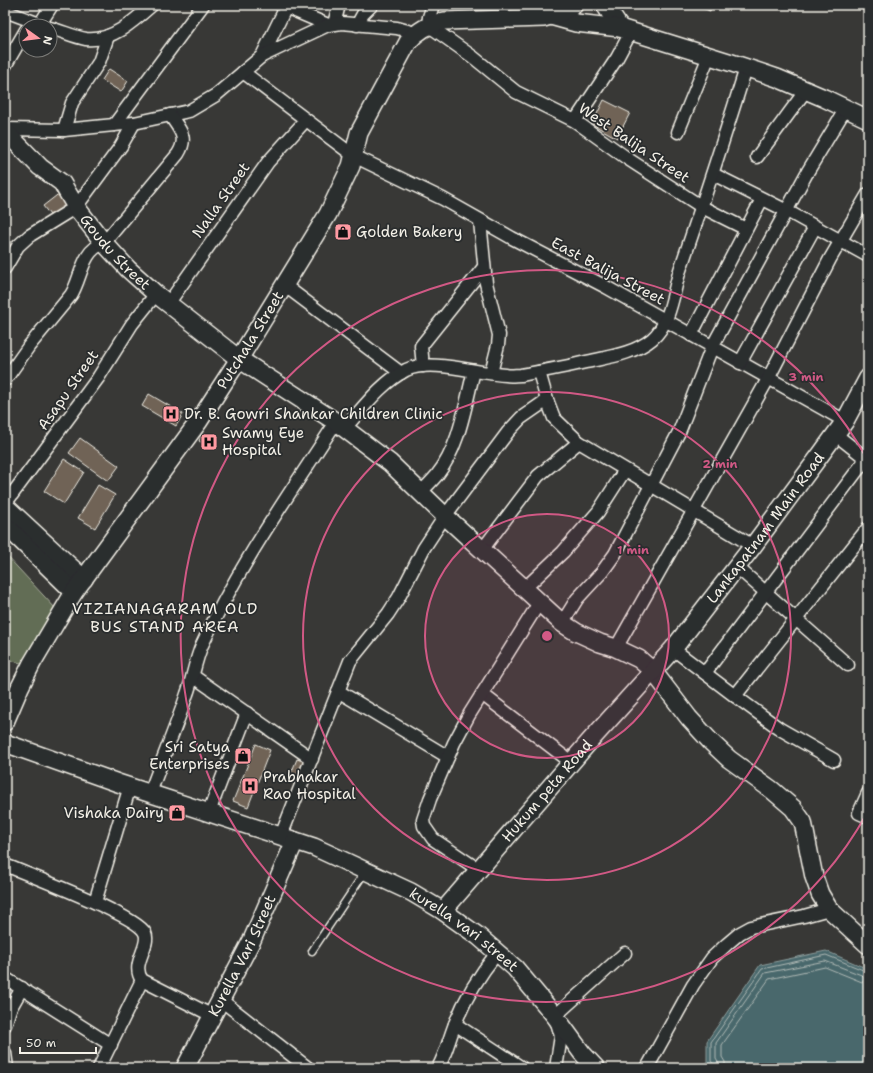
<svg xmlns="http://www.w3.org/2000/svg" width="873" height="1073" font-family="'Shantell Sans',sans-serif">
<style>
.green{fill:#626d54;stroke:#abaf9e}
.water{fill:#4a686c;stroke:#8e9f9e}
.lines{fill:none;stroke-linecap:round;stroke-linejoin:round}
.shore{stroke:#b0bab6;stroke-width:1}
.building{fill:#706457;stroke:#f4f1e8}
.lane-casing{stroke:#f4f1e8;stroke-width:9}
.street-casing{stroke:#f4f1e8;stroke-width:15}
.secondary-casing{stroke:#f4f1e8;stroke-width:20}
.lane{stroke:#2a2d2e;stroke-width:6}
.street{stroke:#2a2d2e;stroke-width:12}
.secondary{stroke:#2a2d2e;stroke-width:17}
.ring{fill:none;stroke:#d15985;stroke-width:2}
.labels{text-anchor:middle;stroke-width:3.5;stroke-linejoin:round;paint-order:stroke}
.street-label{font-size:15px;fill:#f4f1e8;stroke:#2a2d2e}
.poi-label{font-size:15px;fill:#f4f1e8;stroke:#2a2d2e;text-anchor:start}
.neighbourhood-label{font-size:16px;letter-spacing:1px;fill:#f4f1e8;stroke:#2a2d2e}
.centre{fill:#d15985;stroke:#2a2d2e;stroke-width:2}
.ring-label{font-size:12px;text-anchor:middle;font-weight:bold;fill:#d15985;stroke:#2a2d2e;stroke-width:3.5;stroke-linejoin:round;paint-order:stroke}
</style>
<rect width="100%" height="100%" fill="#383836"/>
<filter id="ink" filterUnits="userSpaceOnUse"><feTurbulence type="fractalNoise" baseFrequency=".025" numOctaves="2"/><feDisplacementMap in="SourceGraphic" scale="8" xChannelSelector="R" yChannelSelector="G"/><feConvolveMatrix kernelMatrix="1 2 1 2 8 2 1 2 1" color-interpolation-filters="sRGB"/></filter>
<g filter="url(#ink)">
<!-- green -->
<polygon class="green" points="5,554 56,609 25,664 5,659"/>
<!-- water -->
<polygon class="water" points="826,951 868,969 868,1068 712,1068 707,1063 707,1041 760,965"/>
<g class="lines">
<!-- shore -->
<g class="shore">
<polyline points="714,1068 714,1065 711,1061 711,1042 762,969 826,955 868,972"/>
<polyline points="719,1068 719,1064 716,1059 716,1043 765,973 825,961 864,976 868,977"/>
<polyline points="725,1068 725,1062 722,1057 722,1045 769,979 825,967 862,982 868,983"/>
</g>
</g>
<!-- building -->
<g class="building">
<polygon points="695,5 712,5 710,11"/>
<polygon points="109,69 128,81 121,92 102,80"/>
<polygon points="604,100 630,113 617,138 592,124"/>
<polygon points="61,192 72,206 54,220 43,206"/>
<polygon points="149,394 183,414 176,426 142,406"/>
<polygon points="202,435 216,442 212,448 199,441"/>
<polygon points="80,438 119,466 108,481 69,453"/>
<polygon points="64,459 84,472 64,504 44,491"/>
<polygon points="98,485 115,495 95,528 78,518"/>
<polygon points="256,744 270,750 248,807 233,801"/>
<polygon points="297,759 308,763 300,782 289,778"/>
</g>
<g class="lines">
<!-- lane casing -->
<g class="lane-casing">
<polyline id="lane" points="312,951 365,872"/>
</g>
<!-- street casing -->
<g class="street-casing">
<g id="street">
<polyline points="281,5 328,25"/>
<polyline points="433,5 429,17 428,25 473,57 516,92 575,121 628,159 702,207 746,229"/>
<polyline points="5,11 45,26"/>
<polyline points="40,24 52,5"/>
<polyline points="334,24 339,5"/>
<polyline points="357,25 363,14 372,5"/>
<path d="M 50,28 C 62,31 74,37 86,39 C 111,42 134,21 152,5"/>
<polyline points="262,56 286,7"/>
<polyline points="5,66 26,30"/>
<polyline points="243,72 354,156 443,199 512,238 606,287 845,421"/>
<polyline points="575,121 617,58 631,32"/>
<polyline points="114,125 203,5"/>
<polyline points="5,129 64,130 134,123 189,111 216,95 262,56 328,25 342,23 397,28 415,33"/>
<polyline points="64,130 72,103 99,62 108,36"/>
<polyline points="678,132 709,56"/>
<polyline points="757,157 806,90"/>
<polyline points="713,174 787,211 868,256"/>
<polyline points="480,221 486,283 499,335 498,345 491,373"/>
<polyline points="5,268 18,246 29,236 76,207 121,146 134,123"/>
<polyline points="284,285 401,373"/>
<polyline points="168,304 268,162 306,120"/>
<polyline points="691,335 762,199"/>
<polyline points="740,363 815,227"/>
<polyline points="423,366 421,346 484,267"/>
<polyline points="539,372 547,400 554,418 579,442 753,546"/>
<path d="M 5,380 L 29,346 L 71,295 C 82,278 81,251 104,243 L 178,154 C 189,137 179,129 170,115"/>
<path d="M 344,429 C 363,408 381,383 406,370 C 431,358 478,374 506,375 C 510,376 516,375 521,375 C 543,371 565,367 586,362 C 608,357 634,354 652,339 C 671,323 673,292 680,270 C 703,203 725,135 746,68"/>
<polyline points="835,434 868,460"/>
<path d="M 420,493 C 426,487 432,481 437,475 C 460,446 465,405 474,371"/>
<polyline points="5,504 98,378 132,324 156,294"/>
<polyline points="482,550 538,476 579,442"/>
<polyline points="737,567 848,665"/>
<polyline points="524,589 563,552 598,512 625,470"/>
<polyline points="562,623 577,599 602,572 615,554 679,432 712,347 808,171 846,108"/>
<polyline points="616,648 768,379 830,259 868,194"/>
<polyline points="673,649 735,696 780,729 834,760"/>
<polyline points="705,673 866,459"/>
<polyline points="193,676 312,759"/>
<polyline points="338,691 448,757"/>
<polyline points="482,694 571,762"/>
<polyline points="735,696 868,528"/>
<path d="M 150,793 C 162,760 176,727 187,694 C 193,678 195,661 202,645 C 238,566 289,495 336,422"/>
<polyline points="868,793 859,813 868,817"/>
<polyline points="209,812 247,713"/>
<polyline points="281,836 350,661 388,614 399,597 424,548 445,516 508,432 521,418 547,400"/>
<path d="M 5,865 C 27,874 138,916 145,933 C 151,946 130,964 142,980 L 213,1016"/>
<polyline points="479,870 433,839 424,826 423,820 430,799 454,743 469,715 539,603"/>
<polyline points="95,902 130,786"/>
<polyline points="5,978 111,1045"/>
<polyline points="221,1000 308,1068"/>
<polyline points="455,1024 522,1068"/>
<polyline points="5,1025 10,1009 22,988"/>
<polyline points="5,1053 7,1068"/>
<polyline points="99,1068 142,980"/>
<path d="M 438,1068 C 446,1054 449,1039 455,1024 C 465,998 480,974 497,953"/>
<polyline points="556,1068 561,1036 555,1016 625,953"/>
<polyline points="647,1068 693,985 712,958 727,944 740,933 751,927 804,916 829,909"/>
</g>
</g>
<!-- secondary casing -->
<g class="secondary-casing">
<g id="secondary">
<polyline points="605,5 620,28"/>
<polyline points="551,16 576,23 620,28 732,63 777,78 824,98 868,119"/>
<path id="s1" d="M 5,131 L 40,167 L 62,183 L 76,207 L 104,243 L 128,269 L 156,294 L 239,359 L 336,422 L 390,463 L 445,516 L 562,623 L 576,632 L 600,643 L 616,648 L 639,659 L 653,671 L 689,718 L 711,742 L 729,759 L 772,790 L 793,808 L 803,822 L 814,877 L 820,894 L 829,909 L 868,945"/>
<polyline points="5,506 84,579"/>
<polyline points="5,525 74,592"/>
<path id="s2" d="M 5,722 L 20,687 L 32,663 L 74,592 L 199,421 L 239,359 L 328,214 L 351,166 L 359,133 L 408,42 C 418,30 429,24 444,21 L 544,18 L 560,13 L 574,5"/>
<path id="s3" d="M 5,743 L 118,783 L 314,847 L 411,892 L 443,911 L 478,936 L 515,968 L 555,1016 L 582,1053 L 596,1068"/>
<path id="s4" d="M 443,911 L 589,742 L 673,649 L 753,546 L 821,454 L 845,421 L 868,378"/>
<path id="s5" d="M 185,1068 L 252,940 L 295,841"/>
</g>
</g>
<!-- lane -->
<use href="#lane" class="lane"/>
<!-- street -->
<use href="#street" class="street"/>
<!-- secondary -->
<use href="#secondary" class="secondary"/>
</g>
</g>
<!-- distance rings -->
<circle cx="547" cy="636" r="122" fill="#d15985" fill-opacity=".12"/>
<g class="ring">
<circle cx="547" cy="636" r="122"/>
<circle cx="547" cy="636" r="244"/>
<path d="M867 813A366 366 0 1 1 867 459"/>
</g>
<!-- icons -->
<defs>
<g id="shop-square" transform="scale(0.9)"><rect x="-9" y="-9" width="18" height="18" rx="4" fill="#ff9aa2" stroke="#2a2d2e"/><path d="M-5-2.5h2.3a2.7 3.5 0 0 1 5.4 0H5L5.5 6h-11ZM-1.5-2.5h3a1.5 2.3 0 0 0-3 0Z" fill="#111"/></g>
<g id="hospital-square" transform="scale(0.9)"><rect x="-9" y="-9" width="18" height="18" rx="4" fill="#ff9aa2" stroke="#2a2d2e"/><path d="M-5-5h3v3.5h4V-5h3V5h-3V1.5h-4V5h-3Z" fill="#111"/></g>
</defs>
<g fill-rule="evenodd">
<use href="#shop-square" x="343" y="232"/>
<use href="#hospital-square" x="171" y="414"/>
<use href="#hospital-square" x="209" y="442"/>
<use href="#shop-square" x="243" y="756"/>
<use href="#hospital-square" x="250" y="786"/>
<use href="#shop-square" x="177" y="813"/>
</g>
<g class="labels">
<!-- street labels -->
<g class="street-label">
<text transform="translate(634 143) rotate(34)" y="5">West Balija Street</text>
<text transform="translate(221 200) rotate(-55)" y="5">Nalla Street</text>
<text dy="5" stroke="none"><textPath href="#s1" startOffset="165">Goudu Street</textPath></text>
<text transform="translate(608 271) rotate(28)" y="5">East Balija Street</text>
<text dy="5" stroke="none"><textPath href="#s2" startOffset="455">Putchala Street</textPath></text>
<text transform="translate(68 390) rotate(-55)" y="5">Asapu Street</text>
<text dy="5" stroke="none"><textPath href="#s4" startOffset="501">Lankapatnam Main Road</textPath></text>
<text dy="5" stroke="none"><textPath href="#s4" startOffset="159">Hukum peta Road</textPath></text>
<text dy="5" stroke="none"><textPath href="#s3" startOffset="498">kurella vari street</textPath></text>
<text dy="5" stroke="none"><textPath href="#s5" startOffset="126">Kurella Vari Street</textPath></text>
</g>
<!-- poi labels -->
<g class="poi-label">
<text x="356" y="237">Golden Bakery</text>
<text x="184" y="419">Dr. B. Gowri Shankar Children Clinic</text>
<text x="222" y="438">Swamy Eye<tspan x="222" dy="17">Hospital</tspan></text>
<text x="230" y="752" text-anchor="end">Sri Satya<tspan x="230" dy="17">Enterprises</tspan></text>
<text x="263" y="782">Prabhakar<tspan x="263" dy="17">Rao Hospital</tspan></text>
<text x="164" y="818" text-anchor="end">Vishaka Dairy</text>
</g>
<!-- neighbourhood labels -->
<g class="neighbourhood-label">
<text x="165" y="614">VIZIANAGARAM OLD<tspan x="165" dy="18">BUS STAND AREA</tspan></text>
</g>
</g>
<circle cx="547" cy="636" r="6" class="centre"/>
<g class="ring-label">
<text x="806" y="381">3 min</text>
<text x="720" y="468">2 min</text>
<text x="633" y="554">1 min</text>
</g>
<!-- margin -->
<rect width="873" height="1073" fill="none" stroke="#2a2d2e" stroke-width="20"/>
<rect x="10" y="10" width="853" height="1053" fill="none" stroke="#f4f1e8" stroke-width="1.5" filter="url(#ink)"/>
<!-- north arrow -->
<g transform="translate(38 38) rotate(104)"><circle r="19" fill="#2a2d2e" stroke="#7b7b78"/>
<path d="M0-3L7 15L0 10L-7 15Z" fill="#ff9aa2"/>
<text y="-6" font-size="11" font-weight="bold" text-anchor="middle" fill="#f4f1e8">N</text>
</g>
<!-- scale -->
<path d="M20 1047v6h76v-6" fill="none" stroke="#f4f1e8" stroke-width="2"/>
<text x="26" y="1047" font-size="12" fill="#f4f1e8" stroke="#2a2d2e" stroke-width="3" paint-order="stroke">50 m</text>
</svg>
